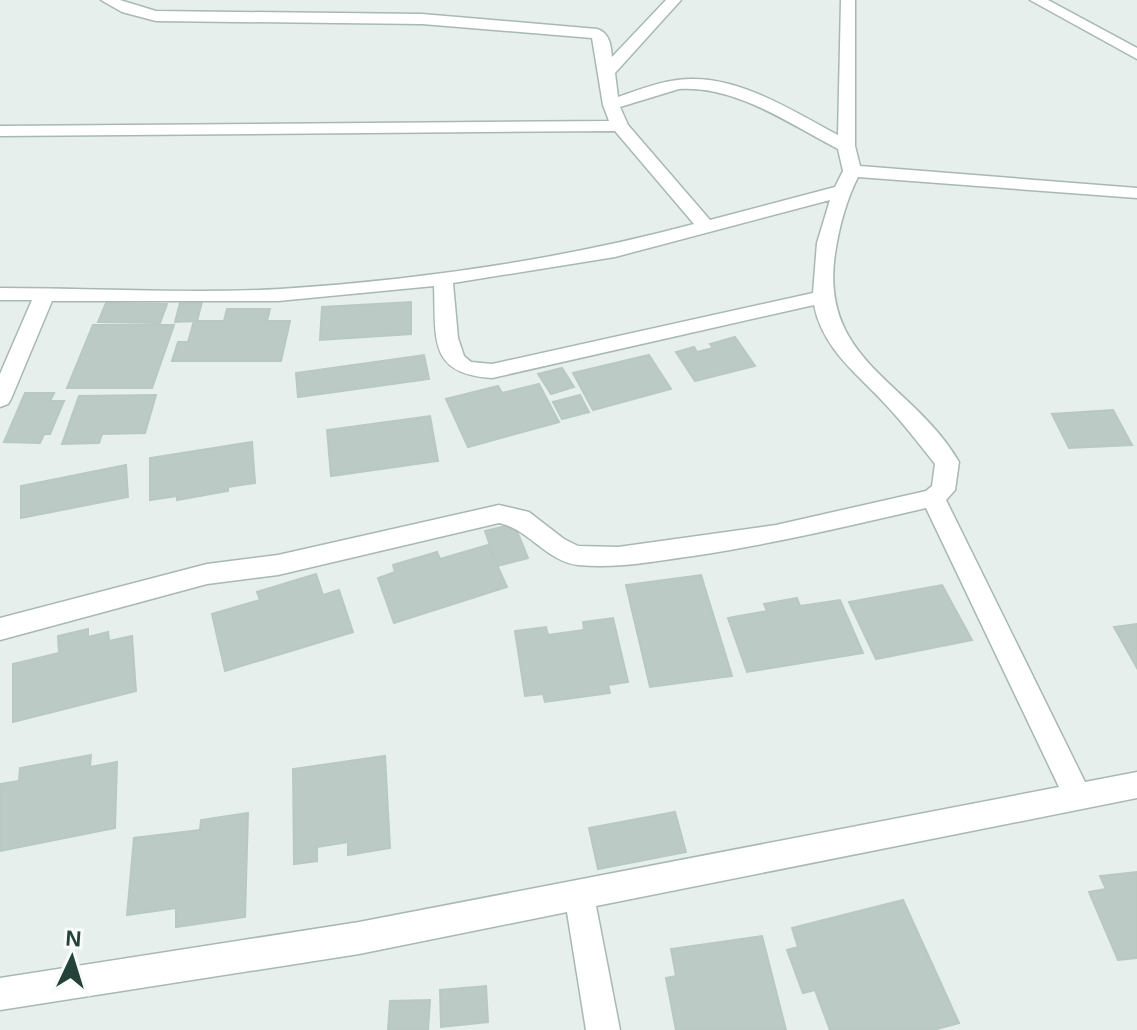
<svg xmlns="http://www.w3.org/2000/svg" width="1137" height="1030" font-family="Helvetica,sans-serif">
<style>
.building{fill:#bbcac4;stroke:#b8c9c2;stroke-width:2}
.lines{fill:none;stroke-linecap:round;stroke-linejoin:round}
.minor-casing{stroke:#a8b8b2;stroke-width:3}
.minor{fill:#fff;fill-rule:evenodd}
</style>
<rect width="100%" height="100%" fill="#e6efeb"/>
<!-- building -->
<g class="building">
<polygon points="202,302 197,321 175,322 180,303"/>
<polygon points="411,302 411,334 320,340 322,307"/>
<polygon points="106,303 167,304 160,323 98,322"/>
<polygon points="227,309 270,309 267,321 290,321 281,361 172,361 178,342 188,342 194,321 224,321"/>
<polygon points="93,325 174,325 152,388 67,388"/>
<polygon points="735,337 755,366 695,381 676,352 694,347 697,352 713,348 710,344"/>
<polygon points="424,355 429,379 298,397 296,373"/>
<polygon points="649,355 671,389 593,410 573,373"/>
<polygon points="562,368 574,387 551,394 538,374"/>
<polygon points="539,384 559,422 468,447 446,399 498,386 502,393"/>
<polygon points="25,393 54,393 50,401 64,401 50,434 44,434 40,443 4,442"/>
<polygon points="156,395 145,433 102,434 99,443 62,444 79,396"/>
<polygon points="580,395 589,412 562,419 553,402"/>
<polygon points="1113,410 1132,445 1069,448 1052,414"/>
<polygon points="430,416 438,461 331,476 327,430"/>
<polygon points="252,442 255,483 228,487 228,491 177,500 177,496 150,500 150,458"/>
<polygon points="126,465 128,497 21,518 21,486"/>
<polygon points="514,524 528,558 497,566 485,531"/>
<polygon points="488,545 507,587 394,623 378,578 395,572 393,565 437,552 440,559"/>
<polygon points="316,574 323,595 339,590 353,632 225,671 212,614 260,600 257,592"/>
<polygon points="701,575 732,676 650,687 626,585"/>
<polygon points="942,585 972,640 876,659 849,602"/>
<polygon points="797,598 800,606 840,600 863,653 747,672 728,618 767,611 764,604"/>
<polygon points="613,618 628,682 608,685 610,693 545,702 543,694 525,696 515,631 546,627 548,635 584,630 583,622"/>
<polygon points="1137,624 1137,668 1114,627"/>
<polygon points="88,629 88,637 108,632 109,641 132,636 136,691 13,722 13,664 59,653 58,636"/>
<polygon points="91,755 90,767 117,762 115,828 0,851 0,784 19,781 20,768"/>
<polygon points="385,756 390,848 348,855 348,842 317,847 317,861 294,864 293,769"/>
<polygon points="675,812 686,852 598,869 589,828"/>
<polygon points="248,813 245,917 176,927 176,908 127,915 134,838 200,830 201,820"/>
<polygon points="1137,872 1137,958 1118,960 1089,892 1106,889 1100,876"/>
<polygon points="903,900 959,1023 933,1030 830,1030 815,990 803,993 787,950 798,947 792,928"/>
<polygon points="762,936 786,1030 676,1030 666,978 676,976 671,949"/>
<polygon points="486,986 488,1022 441,1027 440,990"/>
<polygon points="430,1000 428,1030 388,1030 390,1001"/>
</g>
<g class="lines">
<!-- minor casing -->
<g class="minor-casing">
<g id="minor">
<path d="M 101,0 L 120,0 L 156,11 L 422,14 L 597,29 C 610,33 611,46 612,57 L 666,0 L 681,0 L 615,73 L 618,97 C 641,89 666,79 691,79 C 743,78 794,112 838,135 L 841,0 L 855,0 L 855,146 L 860,166 L 1137,188 L 1137,198 L 858,177 C 846,201 839,227 835,254 C 819,362 913,382 959,462 L 955,490 L 946,500 L 1085,782 L 1137,772 L 1137,798 L 596,906 L 620,1030 L 586,1030 L 567,912 L 359,954 L 0,1010 L 0,978 L 359,922 L 1059,787 L 926,508 C 849,526 772,544 693,556 C 655,561 617,569 578,565 C 546,561 529,529 499,523 L 278,575 L 207,584 L 0,640 L 0,618 L 207,564 L 278,555 L 499,505 L 529,512 L 564,539 L 578,546 L 618,547 L 776,525 L 926,491 L 932,486 L 935,464 C 919,444 904,424 887,406 C 858,374 823,350 814,305 L 492,378 C 428,374 436,339 434,286 L 278,301 L 52,301 L 11,399 L 8,404 L 0,407 L 0,374 L 32,300 L 0,300 L 0,288 C 91,288 189,294 280,289 C 419,280 559,260 694,224 L 615,131 L 0,136 L 0,126 L 609,121 L 603,105 L 592,38 L 422,24 L 156,21 L 122,12 ZM 679,89 C 736,85 789,124 838,149 L 843,171 L 835,187 L 710,220 L 628,125 L 620,107 ZM 830,200 L 817,243 L 813,293 L 492,364 L 471,362 L 464,356 L 458,338 L 453,283 L 615,257 Z"/>
<polygon points="1030,0 1048,0 1137,48 1137,59"/>
</g>
</g>
<!-- minor -->
<use href="#minor" class="minor"/>
</g>
<!-- north arrow -->
<g transform="translate(72 958) rotate(4)" stroke="#f7fbf9" stroke-width="6" paint-order="stroke">
<path d="M0-6L14 30L0 20L-14 30Z" fill="#24423a"/>
<text y="-12" font-size="22" font-weight="bold" text-anchor="middle" fill="#24423a">N</text>
</g>
</svg>
